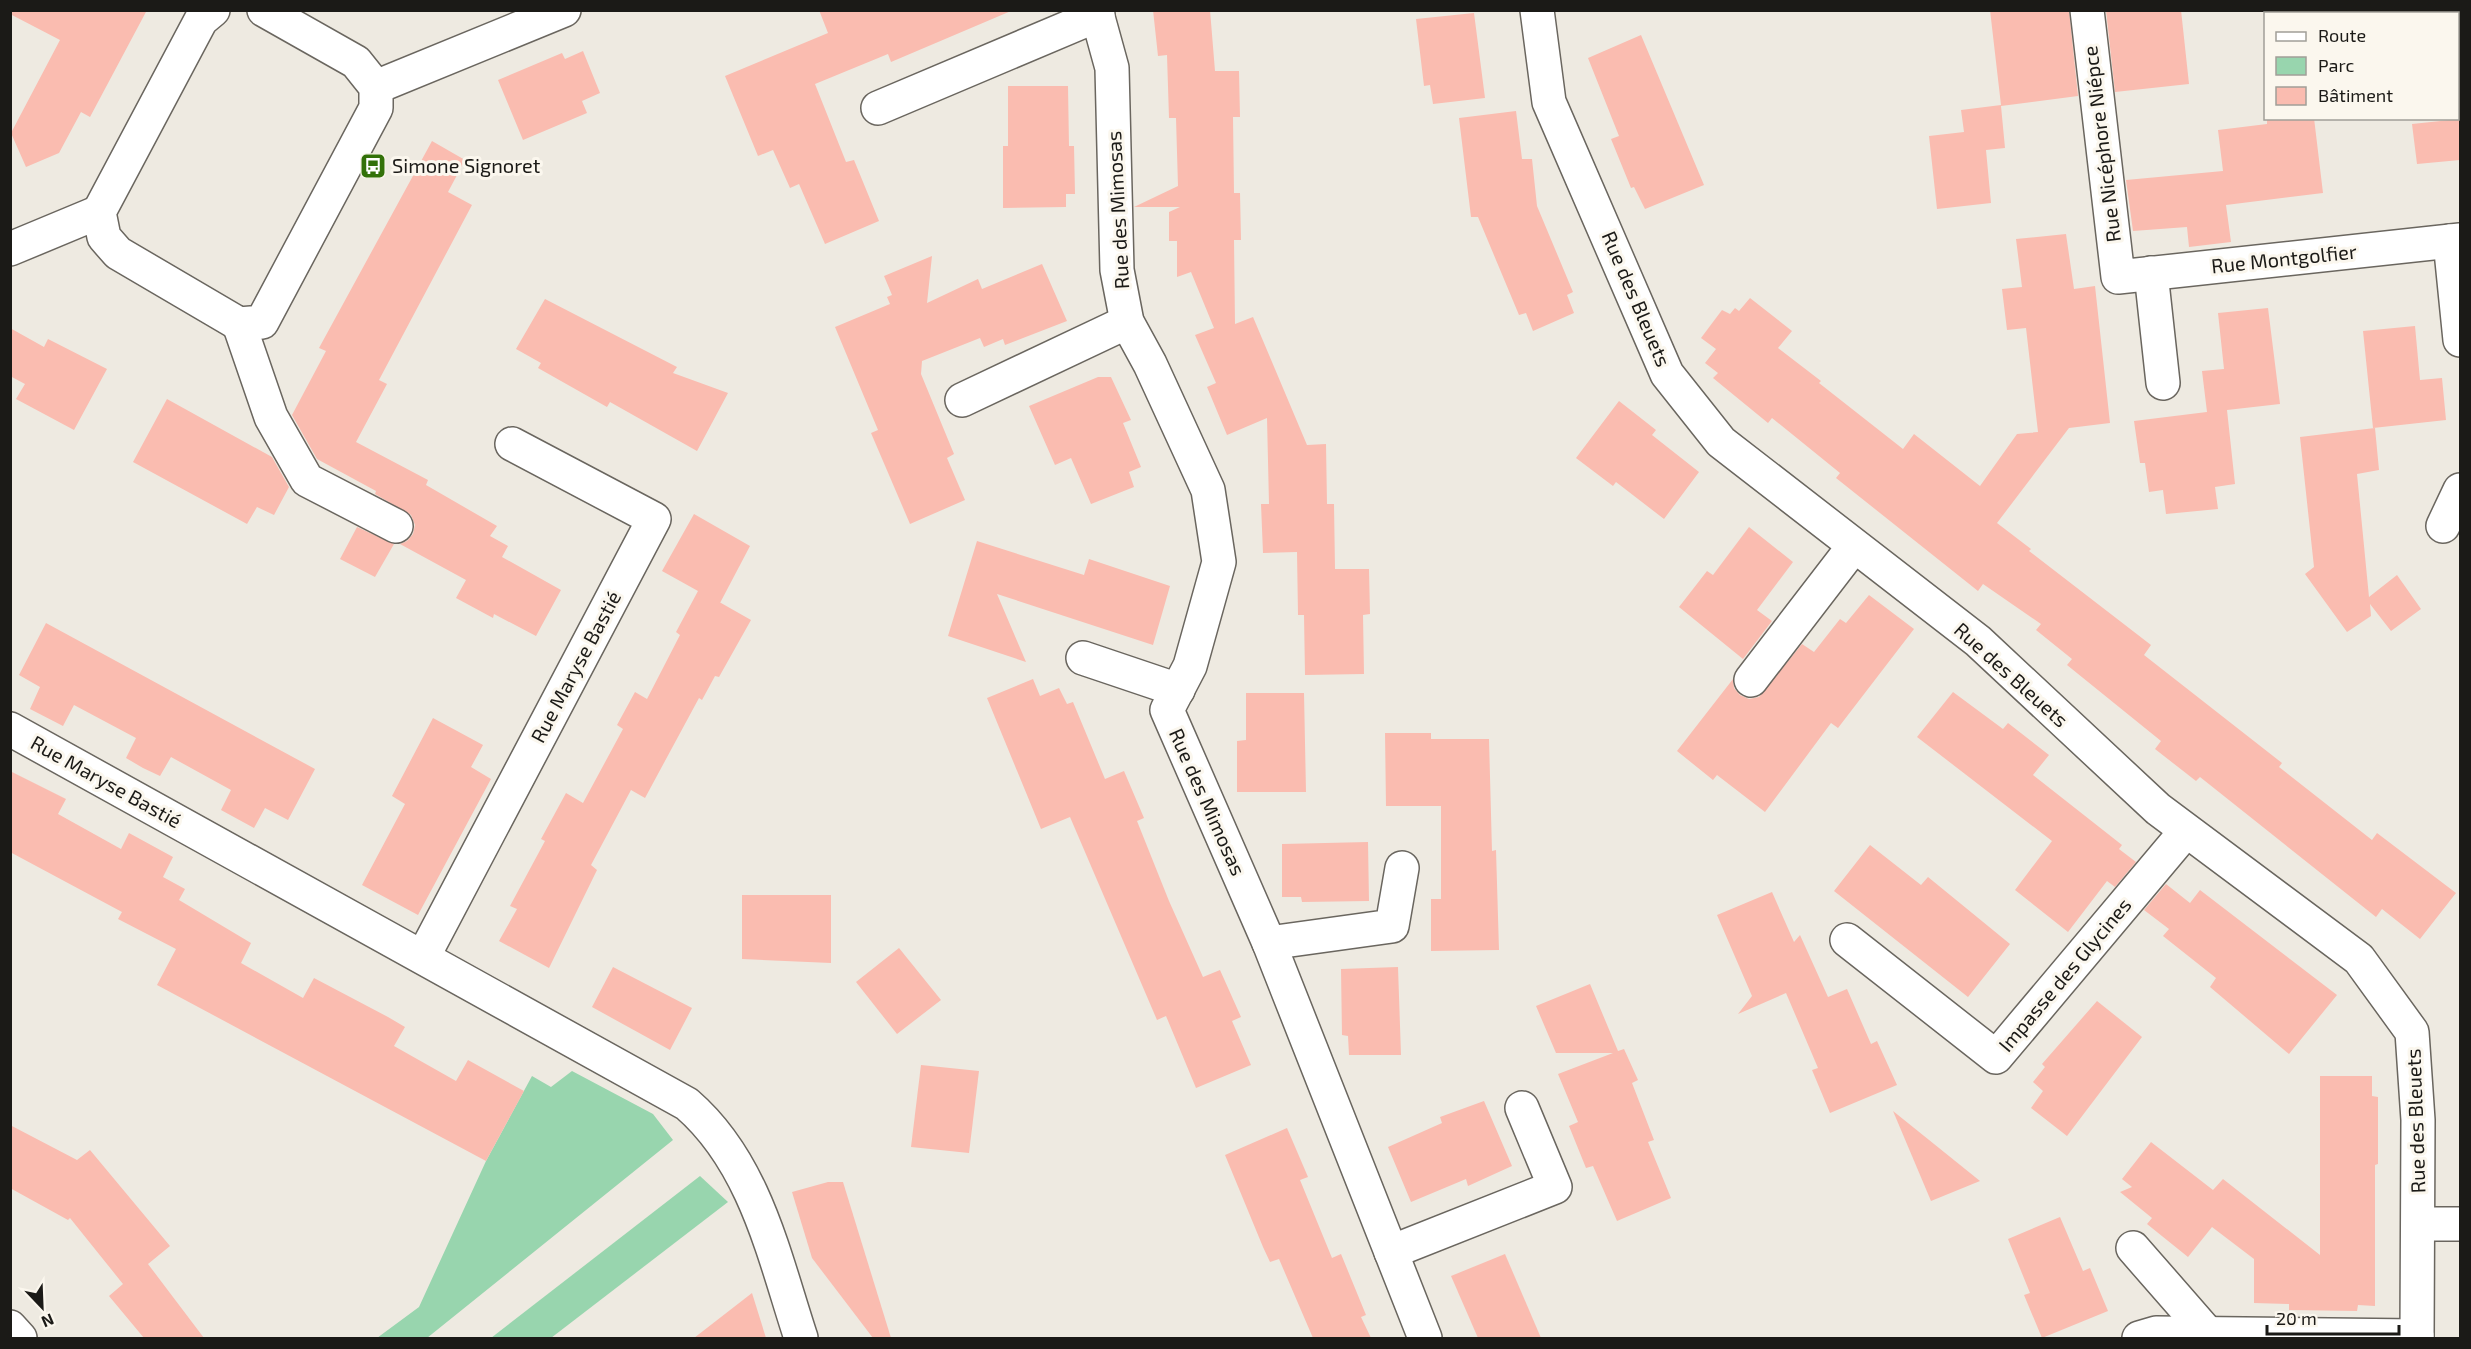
<svg xmlns="http://www.w3.org/2000/svg" width="2471" height="1349" font-family="'Exo 2',sans-serif">
<style>
.green{fill:#98d5ae}
.building{fill:#fabcb0}
.lines{fill:none;stroke-linecap:round;stroke-linejoin:round}
.minor-casing{stroke:#6a665f;stroke-width:36}
.minor{stroke:#fff;stroke-width:33}
.labels{text-anchor:middle;stroke-width:6;stroke-linejoin:round;paint-order:stroke}
.street-label{font-size:20px;fill:#1b1a17;stroke:#fbf7ee}
.poi-label{font-size:20px;fill:#1b1a17;stroke:#fbf7ee;text-anchor:start}
</style>
<rect width="100%" height="100%" fill="#eeeae1"/>
<!-- green -->
<g class="green">
<polygon points="572,1071 653,1114 673,1140 427,1338 377,1338 419,1307 486,1161 532,1076 551,1087"/>
<polygon points="700,1176 728,1202 551,1338 491,1338"/>
</g>
<!-- building -->
<g class="building">
<polygon points="10,10 147,10 90,117 81,112 59,153 26,167 11,133 60,40 10,14"/>
<polygon points="819,10 1011,11 891,62 888,54 815,84 846,162 854,160 879,221 825,244 799,184 790,188 773,150 758,156 725,76 828,33"/>
<polygon points="1153,10 1210,10 1215,71 1239,71 1240,117 1233,117 1234,193 1240,193 1241,240 1234,240 1235,324 1253,317 1307,445 1326,444 1327,504 1334,504 1335,569 1369,569 1370,614 1363,615 1364,674 1305,675 1304,615 1298,615 1297,552 1263,553 1261,504 1269,504 1267,418 1227,435 1207,387 1216,383 1195,335 1214,328 1191,272 1177,277 1177,241 1169,241 1169,212 1180,207 1134,207 1178,186 1176,118 1169,118 1167,55 1158,56"/>
<polygon points="1990,10 2069,10 2078,96 2001,106 2005,148 1986,150 1991,203 1937,209 1929,136 1964,132 1961,110 2001,105"/>
<polygon points="2106,10 2181,10 2189,84 2115,92"/>
<polygon points="1474,13 1485,98 1433,104 1430,85 1424,86 1416,19"/>
<polygon points="1641,35 1704,185 1645,209 1634,187 1631,188 1611,139 1619,136 1588,58"/>
<polygon points="583,51 600,93 582,101 587,113 523,140 498,80 562,53 565,59"/>
<polygon points="1008,86 1068,86 1069,146 1074,146 1075,194 1066,194 1066,207 1003,208 1003,146 1008,146"/>
<polygon points="1516,111 1522,159 1532,159 1537,206 1573,292 1567,295 1574,313 1533,331 1526,313 1519,315 1478,217 1471,217 1459,118"/>
<polygon points="2282,118 2314,118 2323,193 2226,205 2231,242 2189,247 2187,227 2133,231 2126,180 2223,171 2218,130 2267,124 2267,120"/>
<polygon points="2460,119 2460,160 2417,164 2412,124"/>
<polygon points="432,141 465,160 448,192 472,205 379,380 387,384 356,442 428,480 426,485 497,526 490,536 508,546 502,557 561,590 536,636 494,614 493,618 456,598 466,580 400,544 407,541 413,534 415,525 411,515 375,494 376,491 317,459 292,415 326,351 319,348"/>
<polygon points="2066,234 2074,289 2095,286 2110,423 2069,428 1997,523 2031,549 2029,551 2151,645 2144,655 2282,763 2279,767 2372,840 2377,833 2456,893 2420,939 2382,909 2376,917 2200,777 2196,781 2155,749 2161,741 2067,665 2072,659 2036,630 2041,624 1983,584 1978,591 1836,478 1840,473 1772,418 1768,423 1713,378 1718,373 1705,363 1716,349 1701,338 1722,310 1730,314 1735,308 1739,311 1750,298 1792,331 1778,348 1821,381 1819,383 1903,449 1914,434 1980,486 2017,434 2038,432 2026,328 2007,330 2002,289 2022,287 2016,239"/>
<polygon points="932,256 927,303 978,279 982,289 1042,264 1067,321 1005,345 1003,339 984,347 980,338 922,361 921,374 954,454 947,458 965,500 910,524 871,433 878,430 835,327 890,304 887,297 892,295 884,276"/>
<polygon points="545,299 677,367 673,373 728,393 697,451 610,402 607,407 538,368 541,363 516,349"/>
<polygon points="2268,308 2280,404 2227,410 2235,484 2215,487 2218,509 2166,514 2163,490 2149,492 2145,463 2140,463 2134,421 2223,410 2207,412 2202,371 2224,369 2218,313"/>
<polygon points="2415,326 2420,380 2442,378 2446,420 2373,428 2363,331"/>
<polygon points="10,328 44,347 48,339 107,369 74,430 16,399 25,384 10,376"/>
<polygon points="1098,377 1111,377 1131,420 1123,423 1141,467 1129,472 1134,487 1091,504 1071,458 1055,465 1029,406"/>
<polygon points="167,399 272,457 289,487 274,515 257,507 247,524 133,462"/>
<polygon points="1619,401 1656,430 1652,435 1699,472 1664,519 1616,482 1613,486 1576,458"/>
<polygon points="2375,428 2379,470 2357,474 2369,597 2397,575 2421,609 2391,631 2370,604 2371,616 2347,632 2305,574 2314,567 2300,437"/>
<polygon points="694,514 750,546 720,603 714,599 751,620 719,677 715,676 702,700 699,698 645,798 631,790 591,865 597,870 549,968 499,941 517,909 510,906 545,841 541,839 566,793 583,803 623,729 617,725 635,692 647,699 680,635 676,632 698,591 662,571"/>
<polygon points="357,527 394,544 375,577 340,559"/>
<polygon points="1749,527 1793,562 1757,610 1772,621 1743,659 1679,607 1707,571 1713,575"/>
<polygon points="977,541 1084,575 1089,559 1170,586 1153,645 997,594 1026,662 948,636"/>
<polygon points="1869,595 1914,629 1838,728 1831,723 1765,812 1717,775 1713,780 1677,751 1733,679 1734,688 1740,695 1749,699 1759,697 1802,644 1814,652 1840,619 1846,623"/>
<polygon points="46,623 315,769 288,820 265,808 254,828 221,810 231,790 171,757 160,776 143,768 126,758 136,738 74,705 63,726 30,709 40,687 19,675"/>
<polygon points="1033,679 1040,696 1059,688 1067,704 1073,702 1105,779 1124,771 1144,818 1137,821 1169,901 1203,977 1220,970 1241,1017 1232,1021 1251,1065 1196,1088 1166,1016 1157,1020 1070,817 1041,829 987,698"/>
<polygon points="1953,692 2003,729 2008,723 2049,755 2033,775 2122,845 2119,849 2136,862 2115,887 2107,881 2068,932 2015,890 2052,841 1917,737"/>
<polygon points="1246,693 1304,693 1306,792 1237,792 1237,741 1246,740"/>
<polygon points="433,718 483,745 471,767 491,779 418,915 362,885 405,804 392,796"/>
<polygon points="1385,733 1431,733 1431,739 1489,739 1492,851 1496,850 1499,950 1431,951 1431,899 1441,899 1441,806 1386,806"/>
<polygon points="10,771 66,799 58,814 121,849 129,833 173,857 163,877 185,889 179,900 251,943 241,963 303,998 314,978 388,1017 405,1027 394,1046 456,1081 468,1060 524,1091 486,1161 157,985 176,949 118,919 122,912 10,852"/>
<polygon points="1368,842 1369,901 1302,902 1301,897 1282,897 1282,844"/>
<polygon points="1870,845 1921,885 1928,877 2010,944 1968,997 1834,891"/>
<polygon points="2166,884 2190,903 2200,890 2337,995 2289,1054 2210,987 2216,978 2163,936 2169,929 2144,910"/>
<polygon points="1772,892 1794,942 1800,935 1828,997 1847,989 1871,1044 1877,1041 1897,1085 1830,1113 1812,1070 1818,1068 1786,993 1738,1014 1752,996 1717,915"/>
<polygon points="742,895 831,895 831,963 742,959"/>
<polygon points="899,948 941,1000 897,1034 856,982"/>
<polygon points="613,967 692,1008 670,1050 592,1007"/>
<polygon points="1398,967 1401,1055 1349,1055 1348,1036 1342,1035 1341,969"/>
<polygon points="1590,984 1618,1051 1624,1049 1638,1080 1632,1083 1654,1140 1648,1142 1671,1198 1617,1221 1593,1166 1586,1168 1569,1126 1578,1122 1558,1074 1613,1053 1556,1053 1536,1006"/>
<polygon points="2097,1001 2142,1037 2067,1136 2031,1108 2043,1091 2033,1082 2045,1067 2042,1064"/>
<polygon points="921,1065 979,1071 969,1153 911,1147"/>
<polygon points="2320,1076 2372,1076 2372,1096 2378,1097 2378,1164 2375,1165 2375,1306 2358,1305 2357,1311 2289,1310 2289,1304 2254,1303 2254,1259 2212,1227 2188,1257 2147,1224 2152,1218 2120,1192 2132,1187 2122,1179 2151,1142 2213,1190 2223,1179 2320,1255"/>
<polygon points="1484,1101 1512,1166 1468,1186 1466,1179 1411,1202 1388,1147 1442,1123 1440,1117"/>
<polygon points="1893,1111 1980,1181 1931,1201"/>
<polygon points="10,1125 77,1160 90,1150 170,1246 137,1273 148,1264 204,1338 144,1338 109,1296 123,1284 70,1218 68,1220 10,1188"/>
<polygon points="1287,1128 1308,1177 1300,1180 1332,1258 1341,1254 1366,1315 1361,1317 1371,1338 1313,1338 1279,1259 1270,1262 1263,1247 1225,1155"/>
<polygon points="828,1182 843,1182 891,1338 873,1338 812,1258 792,1192"/>
<polygon points="2060,1217 2083,1271 2090,1268 2108,1311 2042,1338 2024,1295 2030,1293 2008,1239"/>
<polygon points="1505,1254 1541,1338 1478,1338 1451,1276"/>
<polygon points="752,1293 766,1338 694,1338"/>
</g>
<g class="lines">
<!-- minor casing -->
<g class="minor-casing">
<g id="minor">
<polyline points="213,10 201,20 99,212 104,237 118,253 239,324 262,322 376,108 376,87 356,62 264,10"/>
<polyline points="1096,10 1112,68 1117,270 1127,322 1150,364 1208,490 1219,562 1190,666 1167,710 1269,943 1425,1338"/>
<polyline points="1537,10 1549,102 1667,374 1721,442 1978,641 2158,809 2359,959 2412,1032 2418,1120 2417,1338"/>
<polyline points="2087,10 2118,277 2460,240"/>
<polyline points="376,87 564,10"/>
<polyline points="878,108 1098,15"/>
<polyline points="2450,241 2460,340"/>
<polyline points="10,249 99,212"/>
<polyline points="2151,273 2163,383"/>
<polyline points="239,324 271,417 307,480 396,526"/>
<polyline points="962,400 1127,322"/>
<polyline points="2443,526 2460,490"/>
<polyline points="1083,658 1178,690"/>
<polyline points="1751,680 1854,546"/>
<path d="M 10,729 L 687,1104 C 755,1163 774,1256 801,1338"/>
<polyline points="1847,940 1996,1057 2186,831"/>
<polyline points="1269,943 1392,926 1402,868"/>
<polyline points="423,957 654,519 512,444"/>
<polyline points="2419,1224 2460,1224"/>
<polyline points="2133,1248 2209,1335"/>
<polyline points="1391,1252 1555,1187 1522,1108"/>
<polyline points="10,1327 20,1338"/>
<polyline points="2139,1338 2156,1333 2417,1336"/>
</g>
</g>
<!-- minor -->
<use href="#minor" class="minor"/>
</g>
<!-- icons -->
<defs>
<g id="bus-square" transform="scale(1.35)"><rect x="-9" y="-9" width="18" height="18" rx="4" fill="#327109" stroke="#fbf7ee"/><path d="M-5-6H5V4H4V6H2V4H-2V6H-4V4H-5ZM-3.5-4V0h7V-4ZM-3.5 1.2v1.5H-2V1.2ZM2 1.2v1.5H3.5V1.2Z" fill="#fff"/></g>
</defs>
<g fill-rule="evenodd">
<use href="#bus-square" x="373" y="166"/>
</g>
<g class="labels">
<!-- street labels -->
<g class="street-label">
<text transform="translate(2102 144) rotate(-97)" y="7">Rue Nicéphore Niépce</text>
<text transform="translate(1118 210) rotate(-93)" y="7">Rue des Mimosas</text>
<text transform="translate(2284 259) rotate(-6)" y="7">Rue Montgolfier</text>
<text transform="translate(1636 299) rotate(67)" y="7">Rue des Bleuets</text>
<text transform="translate(576 667) rotate(-62)" y="7">Rue Maryse Bastié</text>
<text transform="translate(2011 675) rotate(42)" y="7">Rue des Bleuets</text>
<text transform="translate(106 782) rotate(29)" y="7">Rue Maryse Bastié</text>
<text transform="translate(1207 802) rotate(66)" y="7">Rue des Mimosas</text>
<text transform="translate(2065 975) rotate(-50)" y="7">Impasse des Glycines</text>
<text transform="translate(2416 1121) rotate(-92)" y="7">Rue des Bleuets</text>
</g>
<!-- poi labels -->
<g class="poi-label">
<text x="392" y="173">Simone Signoret</text>
</g>
</g>
<!-- border -->
<rect width="2471" height="1349" fill="none" stroke="#1b1a17" stroke-width="24"/>
<!-- legend -->
<rect x="2264" y="12" width="195" height="108" fill="#fbf7ee" stroke="#a19f98" stroke-width="1.5"/>
<rect x="2276" y="32" width="30" height="9" fill="#ffffff" stroke="#a19f98" stroke-width="1.5"/>
<text x="2318" y="42" font-size="18" fill="#1b1a17">Route</text>
<rect x="2276" y="57" width="30" height="18" fill="#98d5ae" stroke="#a19f98" stroke-width="1.5"/>
<text x="2318" y="72" font-size="18" fill="#1b1a17">Parc</text>
<rect x="2276" y="87" width="30" height="18" fill="#fabcb0" stroke="#a19f98" stroke-width="1.5"/>
<text x="2318" y="102" font-size="18" fill="#1b1a17">Bâtiment</text>
<!-- north arrow -->
<g transform="translate(42 1307) rotate(157)" stroke="#fbf7ee" stroke-width="4.5" paint-order="stroke">
<path d="M0-4.5L10 22L0 15L-10 22Z" fill="#1b1a17"/>
<text y="-9" font-size="16" font-weight="bold" text-anchor="middle" fill="#1b1a17">N</text>
</g>
<!-- scale -->
<path d="M2267 1325v9h132v-9" fill="none" stroke="#1b1a17" stroke-width="3"/>
<text x="2276" y="1325" font-size="18" fill="#1b1a17" stroke="#fbf7ee" stroke-width="4.5" paint-order="stroke">20 m</text>
</svg>
